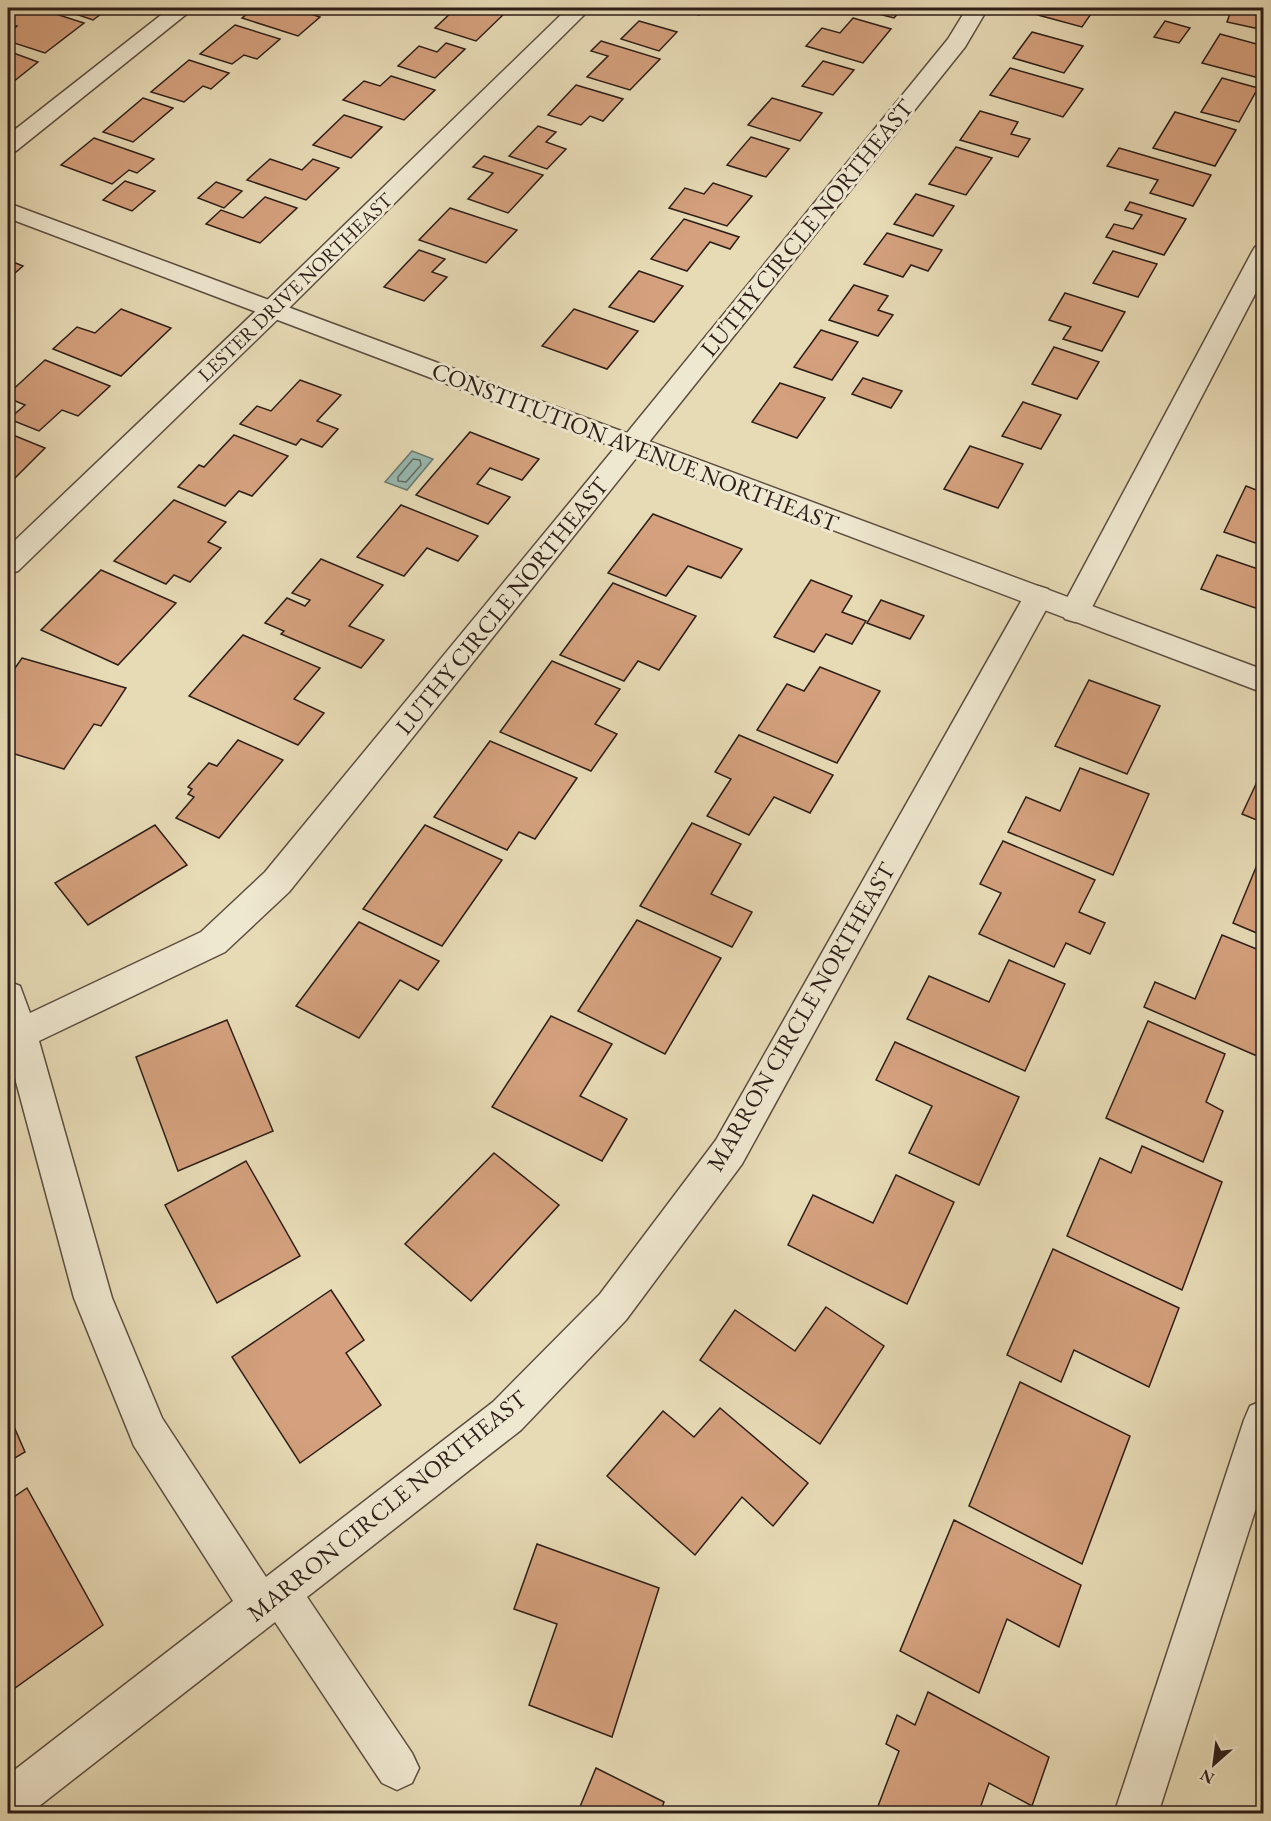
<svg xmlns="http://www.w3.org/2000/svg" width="1271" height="1821" font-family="'EB Garamond',serif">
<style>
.water{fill:#97bab2;stroke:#6d7c74;stroke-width:1.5}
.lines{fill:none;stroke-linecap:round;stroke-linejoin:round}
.shore{stroke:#626c65;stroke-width:1.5}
.building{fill:#d4a07d;stroke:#2d1e18;stroke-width:1.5}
.minor-casing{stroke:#5c4d40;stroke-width:3}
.tertiary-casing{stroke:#5c4d40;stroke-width:3}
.minor{fill:#efe8d0;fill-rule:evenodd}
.tertiary{fill:#efe8d0;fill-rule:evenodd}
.labels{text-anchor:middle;stroke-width:6;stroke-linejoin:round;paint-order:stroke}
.far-street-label{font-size:20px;fill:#2d1e18;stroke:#efe8d0}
.street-label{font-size:24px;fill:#2d1e18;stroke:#efe8d0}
</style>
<rect width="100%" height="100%" fill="#e7dbb6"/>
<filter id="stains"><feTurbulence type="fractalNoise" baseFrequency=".00333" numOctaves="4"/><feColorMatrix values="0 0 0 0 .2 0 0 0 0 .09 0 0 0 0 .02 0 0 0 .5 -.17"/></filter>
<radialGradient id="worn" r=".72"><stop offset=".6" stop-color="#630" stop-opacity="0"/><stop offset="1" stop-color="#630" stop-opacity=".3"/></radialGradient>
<!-- water -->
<polygon class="water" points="412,451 433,459 407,490 385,482"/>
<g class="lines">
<!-- shore -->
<polygon class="shore" points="413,459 420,460 421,465 406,482 398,481 398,477"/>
</g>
<!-- building -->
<g class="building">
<polygon points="16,8 37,8 84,23 45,53 8,41 8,34 17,26 8,23 8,14"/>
<polygon points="64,8 109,8 93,20 61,9"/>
<polygon points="255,8 296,8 295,9 320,17 298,36 242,18"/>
<polygon points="456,8 482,8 504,14 476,41 435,28"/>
<polygon points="672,8 706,8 699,15"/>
<polygon points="855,8 903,8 894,18"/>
<polygon points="1043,8 1095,8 1082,27 1038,15"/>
<polygon points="1232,8 1264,8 1264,30 1227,22"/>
<polygon points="853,18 891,29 863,63 806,46 822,28 840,33"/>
<polygon points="639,21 677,32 659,51 621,39"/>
<polygon points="1165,21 1190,28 1179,43 1154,37"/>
<polygon points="235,25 280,39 257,59 244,55 232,64 200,54"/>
<polygon points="1032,32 1083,46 1064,73 1013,58"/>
<polygon points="1220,34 1264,46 1263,79 1202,63"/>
<polygon points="601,41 660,59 630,90 587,77 608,56 591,51"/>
<polygon points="446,43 465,49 435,78 398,66 419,46 437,52"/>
<polygon points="8,51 38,62 8,86"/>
<polygon points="189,60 229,73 211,89 203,86 184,102 151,92"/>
<polygon points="823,61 854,70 833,95 802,86"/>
<polygon points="1010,68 1083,89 1063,117 990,95"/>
<polygon points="391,76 435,90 404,120 343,100 364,81 380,86"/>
<polygon points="1222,78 1258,88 1239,122 1201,112"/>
<polygon points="576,85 623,99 603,121 590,116 581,125 548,115"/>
<polygon points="143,98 173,108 133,142 103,132"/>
<polygon points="772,98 822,113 800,141 748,125"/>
<polygon points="980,111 1018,122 1011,134 1030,139 1018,157 960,140"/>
<polygon points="1175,112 1236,130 1215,166 1153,148"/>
<polygon points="344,115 382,127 351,158 313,145"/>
<polygon points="538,126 556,132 546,142 566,149 547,169 509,156"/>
<polygon points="751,137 789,149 766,177 727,165"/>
<polygon points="94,138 154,159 137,173 129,170 112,184 61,165"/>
<polygon points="956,147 992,158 966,195 929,184"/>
<polygon points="1119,148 1211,175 1193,206 1150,193 1158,180 1107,166"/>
<polygon points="484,156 543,175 508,213 468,199 493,173 473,167"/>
<polygon points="270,159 302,170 313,159 339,168 306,200 247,180"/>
<polygon points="125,181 155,191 132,211 103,200"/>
<polygon points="216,182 242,191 224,208 198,198"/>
<polygon points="713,183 752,196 727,226 669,208 685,188 704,194"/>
<polygon points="916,194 954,206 933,236 894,224"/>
<polygon points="265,197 297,208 260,243 206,224 221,210 243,218"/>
<polygon points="1130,202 1186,219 1164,255 1106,237 1114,224 1133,229 1142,215 1125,210"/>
<polygon points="450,208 517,230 486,263 419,240"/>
<polygon points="684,219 739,237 730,249 710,242 687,271 651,259"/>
<polygon points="887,233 942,250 928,271 911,265 903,277 864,264"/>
<polygon points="419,250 445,259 432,272 447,277 424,301 384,287"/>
<polygon points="1113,251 1157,264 1138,297 1093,283"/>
<polygon points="8,260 23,266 8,279"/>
<polygon points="639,271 683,286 654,322 609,307"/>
<polygon points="854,285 888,296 878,310 893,315 878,336 829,320"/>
<polygon points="1065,293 1125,312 1102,351 1063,339 1071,327 1049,320"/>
<polygon points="121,309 171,328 121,376 53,349 77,327 95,333"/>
<polygon points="574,309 638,331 607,369 542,346"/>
<polygon points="821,330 858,342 832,380 794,367"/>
<polygon points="1054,347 1099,362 1077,399 1032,384"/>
<polygon points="45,360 110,386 78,416 62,410 39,431 9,419 25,405 8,398 8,394"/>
<polygon points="863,378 902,391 891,408 852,394"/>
<polygon points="300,380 341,395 317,421 338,429 322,447 301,439 296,445 240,424 257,406 271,411"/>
<polygon points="780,383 825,398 797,438 752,422"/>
<polygon points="1023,402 1061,415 1041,449 1002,436"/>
<polygon points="470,432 539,459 522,480 490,468 477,484 510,497 488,524 416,495"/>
<polygon points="8,433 45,448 8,485"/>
<polygon points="234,435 288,456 252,496 239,491 225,506 178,487 199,465 204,467"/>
<polygon points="970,446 1023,464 998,508 944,489"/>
<polygon points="1246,486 1264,493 1264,546 1224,532"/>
<polygon points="174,500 226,522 208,542 221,548 190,582 174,575 166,584 114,561"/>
<polygon points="401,505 478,536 458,561 427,548 404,576 357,557"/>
<polygon points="653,514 742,549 721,578 688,566 666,596 608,573"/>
<polygon points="1217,555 1264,571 1264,611 1201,589"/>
<polygon points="321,559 383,585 349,626 384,640 361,668 281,634 284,631 265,623 287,598 305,606 310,600 292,593"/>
<polygon points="101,570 176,603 118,665 41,630"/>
<polygon points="811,580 852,596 842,612 866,621 852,644 826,634 814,652 774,637"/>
<polygon points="613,583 696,616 659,670 638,661 624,681 560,655"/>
<polygon points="881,600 924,616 910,639 867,623"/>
<polygon points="243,635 320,668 294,699 324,713 298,745 189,696"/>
<polygon points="22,658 126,688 101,726 94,724 64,769 8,752 8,700 14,692 8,690 8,678"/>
<polygon points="552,661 620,689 595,724 617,734 591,771 500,732"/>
<polygon points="820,667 880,691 837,763 757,730 787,684 804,691"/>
<polygon points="1089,680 1160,706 1127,774 1055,746"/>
<polygon points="739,735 833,775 810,813 774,797 749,835 707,816 731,779 715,772"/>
<polygon points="238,740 283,760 219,838 176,818 194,797 188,794 192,789 188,787 209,763 217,766"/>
<polygon points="490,741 577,778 535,839 519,832 507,850 434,817"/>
<polygon points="1264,767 1264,823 1242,814"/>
<polygon points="1080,768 1149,794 1113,875 1008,832 1026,797 1060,811"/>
<polygon points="692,823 741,844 711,894 752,912 732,947 640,906"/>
<polygon points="155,825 187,865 88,925 55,883"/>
<polygon points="425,825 502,860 442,946 363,909"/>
<polygon points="1003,841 1095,880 1079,912 1105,923 1090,954 1066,943 1054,967 979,934 1001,893 980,884"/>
<polygon points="1264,848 1264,936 1233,923"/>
<polygon points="637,920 721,958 665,1054 578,1011"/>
<polygon points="359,922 439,961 418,990 400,980 359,1038 296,1006"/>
<polygon points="1222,935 1264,952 1264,1059 1144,1007 1155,982 1195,999"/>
<polygon points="1009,960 1065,984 1025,1071 907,1019 929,976 989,1002"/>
<polygon points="551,1016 612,1044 580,1096 627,1119 602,1161 492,1107"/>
<polygon points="227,1020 273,1131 178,1171 136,1057"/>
<polygon points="1148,1021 1225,1054 1206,1102 1223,1111 1203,1162 1106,1118"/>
<polygon points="895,1042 1019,1097 979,1185 909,1153 932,1106 876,1080"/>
<polygon points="1142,1146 1222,1182 1182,1290 1067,1236 1100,1158 1131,1173"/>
<polygon points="494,1153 559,1205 471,1301 405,1244"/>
<polygon points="246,1161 300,1256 217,1303 165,1205"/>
<polygon points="896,1175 954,1202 907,1304 788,1245 813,1195 873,1223"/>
<polygon points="1053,1249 1179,1308 1149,1387 1074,1350 1061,1382 1007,1355"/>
<polygon points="331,1290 364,1340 346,1353 381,1405 300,1463 232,1357"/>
<polygon points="826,1307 884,1346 820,1444 700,1360 735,1310 795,1351"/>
<polygon points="1020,1382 1130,1436 1082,1564 969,1506"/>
<polygon points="720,1408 808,1483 773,1526 742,1497 695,1555 607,1476 663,1411 694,1437"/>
<polygon points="8,1413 25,1452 8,1462"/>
<polygon points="27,1488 103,1625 8,1693 8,1501"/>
<polygon points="954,1520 1081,1585 1059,1647 1007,1619 979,1693 900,1651"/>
<polygon points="537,1544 659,1588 612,1737 529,1705 557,1624 514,1609"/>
<polygon points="928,1692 1049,1757 1032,1806 989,1783 978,1814 875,1814 899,1751 886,1744 897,1715 915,1725"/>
<polygon points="596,1768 664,1802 660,1814 577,1814"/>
</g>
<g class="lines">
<!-- minor casing -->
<g class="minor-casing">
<g id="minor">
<polygon points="170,8 194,8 16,151 8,153 8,135"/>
<polygon points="568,8 591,8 281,316 18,571 8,574 8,547 263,304"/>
<polygon points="967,8 988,8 965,47 289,892 225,952 39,1041 112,1298 162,1418 266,1577 493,1402 600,1294 716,1140 1028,589 1038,586 1048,589 1053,597 742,1164 626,1320 521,1430 307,1597 412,1753 419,1768 412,1783 397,1790 382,1783 275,1622 29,1814 8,1814 8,1775 233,1601 134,1446 74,1298 8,1052 8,981 20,986 30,1013 201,932 265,872 622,439 948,39"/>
<polygon points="1264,244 1264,277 1090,611 1085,619 1075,622 1065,619 1060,611 1252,252 1255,247"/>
<polygon points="1264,1400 1264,1483 1158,1814 1114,1814 1244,1420 1250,1406"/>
</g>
</g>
<!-- tertiary casing -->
<g class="tertiary-casing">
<polygon id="tertiary" points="8,203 1264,670 1264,693 8,218"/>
</g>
<!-- minor -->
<use href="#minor" class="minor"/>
<!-- tertiary -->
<use href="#tertiary" class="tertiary"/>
</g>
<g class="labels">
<!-- far-street labels -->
<g class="far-street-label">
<text transform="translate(295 287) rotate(-44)" y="7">LESTER DRIVE NORTHEAST</text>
</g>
<!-- street labels -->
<g class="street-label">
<text transform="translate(807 228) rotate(-51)" y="8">LUTHY CIRCLE NORTHEAST</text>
<text transform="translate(635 447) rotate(21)" y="8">CONSTITUTION AVENUE NORTHEAST</text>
<text transform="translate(502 606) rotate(-51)" y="8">LUTHY CIRCLE NORTHEAST</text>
<text transform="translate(801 1017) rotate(-60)" y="8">MARRON CIRCLE NORTHEAST</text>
<text transform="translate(387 1506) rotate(-39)" y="8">MARRON CIRCLE NORTHEAST</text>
</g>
</g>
<!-- margin -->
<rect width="1271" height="1821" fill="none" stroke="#e7dbb6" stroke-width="30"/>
<rect x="9" y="9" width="1253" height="1803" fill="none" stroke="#2d1e18" stroke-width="3"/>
<rect x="15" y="15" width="1241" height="1791" fill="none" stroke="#2d1e18" stroke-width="1.5"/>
<!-- north arrow -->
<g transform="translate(1214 1764) rotate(208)" stroke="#efe8d0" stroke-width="4.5" paint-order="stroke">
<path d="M0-4.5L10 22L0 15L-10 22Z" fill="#2d1e18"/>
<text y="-9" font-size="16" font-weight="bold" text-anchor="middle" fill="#2d1e18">N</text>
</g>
<rect width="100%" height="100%" filter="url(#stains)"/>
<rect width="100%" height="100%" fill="url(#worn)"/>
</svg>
